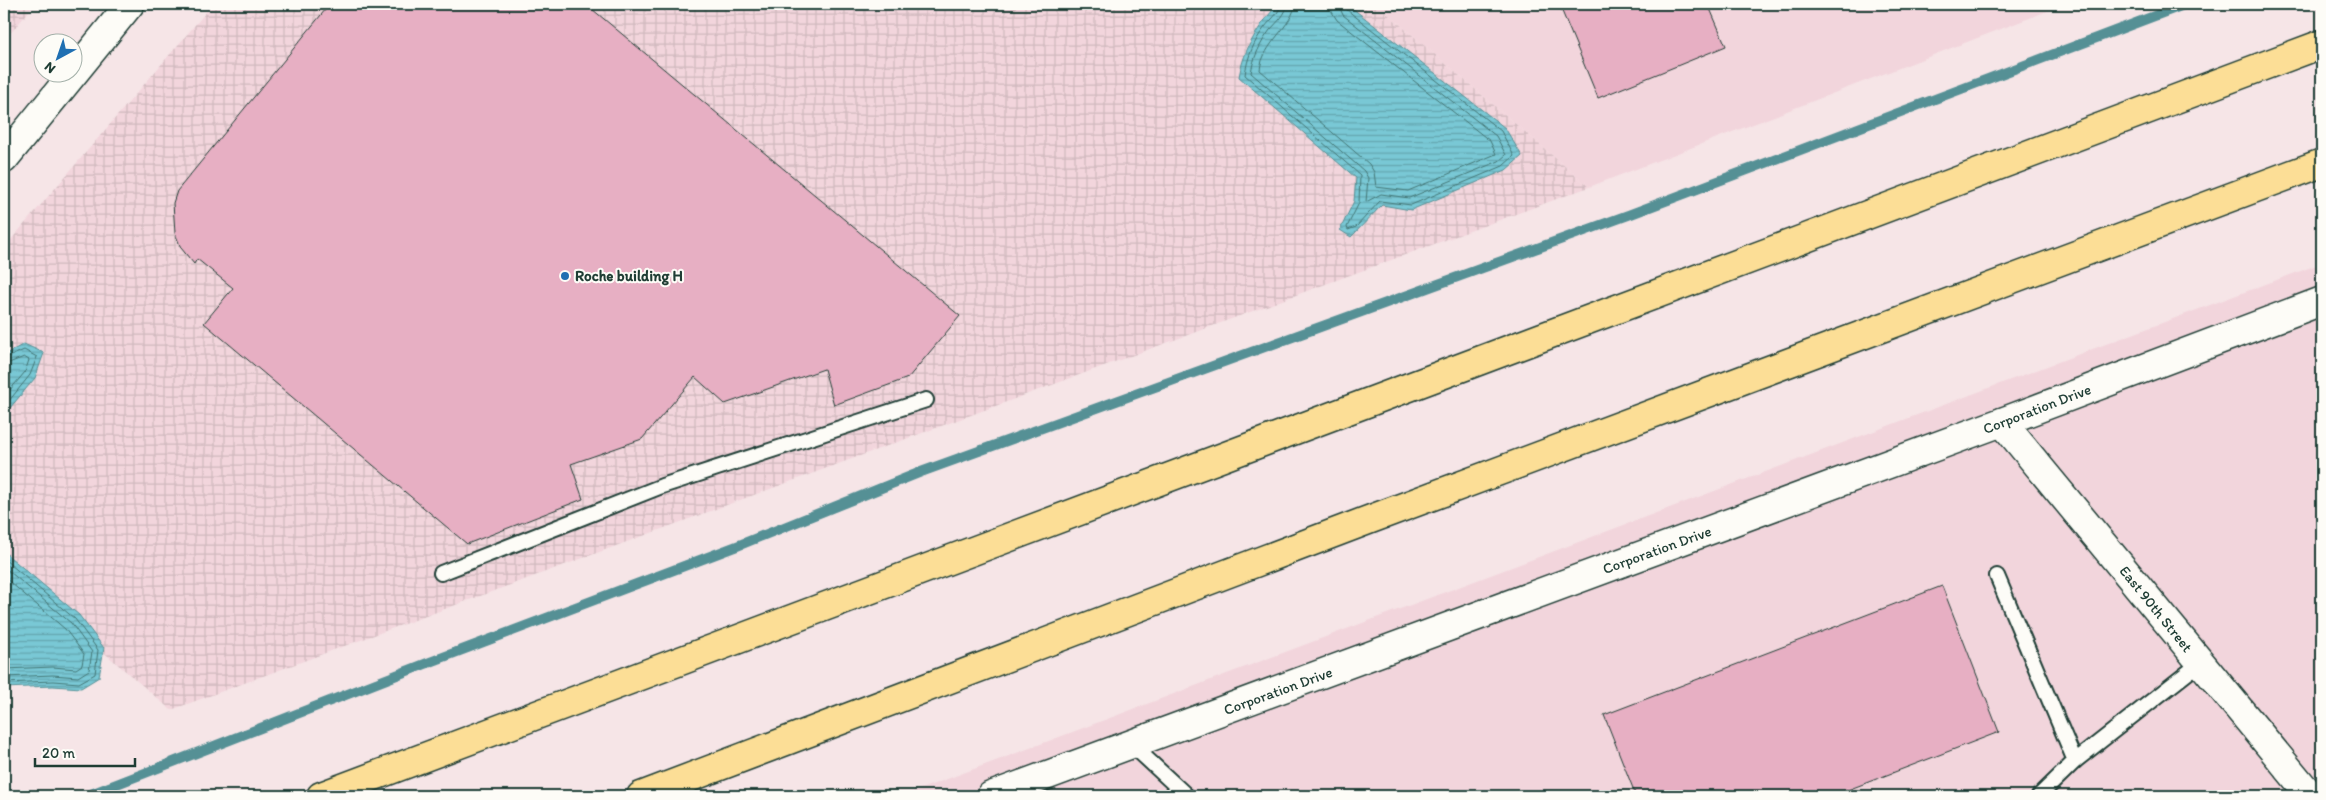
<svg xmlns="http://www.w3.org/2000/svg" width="2326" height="800" font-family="Itim,sans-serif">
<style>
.built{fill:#f2d5dc}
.industrial{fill:url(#industrial-grid)}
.water{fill:url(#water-rules);stroke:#559095}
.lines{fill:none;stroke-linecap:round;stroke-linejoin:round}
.shore{stroke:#437574;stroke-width:1}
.stream{stroke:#559095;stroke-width:10}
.building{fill:#e7afc3;stroke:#1f3d34}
.service-casing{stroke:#1f3d34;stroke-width:18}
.minor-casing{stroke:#1f3d34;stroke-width:31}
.tertiary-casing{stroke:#1f3d34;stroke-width:31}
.motorway-casing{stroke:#1f3d34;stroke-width:31}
.service{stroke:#fdfcf7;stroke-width:14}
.minor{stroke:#fdfcf7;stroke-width:28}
.tertiary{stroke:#fdfcf7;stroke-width:28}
.motorway{stroke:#fcde96;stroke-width:28}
.poi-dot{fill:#1f6fb2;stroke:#fdfcf7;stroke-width:2}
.labels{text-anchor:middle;stroke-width:4;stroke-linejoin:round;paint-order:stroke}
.poi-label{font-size:15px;font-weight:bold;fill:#1f3d34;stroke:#fdfcf7;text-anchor:start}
.street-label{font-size:15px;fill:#1f3d34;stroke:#fdfcf7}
</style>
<defs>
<pattern id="industrial-grid" width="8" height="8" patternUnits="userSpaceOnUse" patternTransform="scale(1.25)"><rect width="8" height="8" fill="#f2d5dc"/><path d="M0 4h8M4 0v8" fill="none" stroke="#cfb8bd"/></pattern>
<pattern id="water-rules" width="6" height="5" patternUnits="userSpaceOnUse" patternTransform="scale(1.25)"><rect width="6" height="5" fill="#79c8d5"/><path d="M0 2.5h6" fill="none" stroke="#63a4ae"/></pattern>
</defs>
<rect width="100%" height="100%" fill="#f6e5e7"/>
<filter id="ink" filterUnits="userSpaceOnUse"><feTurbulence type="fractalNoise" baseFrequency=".02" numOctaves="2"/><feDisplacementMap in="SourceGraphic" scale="10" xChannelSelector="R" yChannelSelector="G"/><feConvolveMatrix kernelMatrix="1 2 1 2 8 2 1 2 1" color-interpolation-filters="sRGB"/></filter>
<g filter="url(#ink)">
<!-- built -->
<g class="built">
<polygon points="1376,4 2066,4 1589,187"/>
<polygon points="2322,263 2322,796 902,796"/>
</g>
<!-- industrial -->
<g class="industrial">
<polygon points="4,4 35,4 4,41"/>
<polygon points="213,4 1376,4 1589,187 171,710 4,567 4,248"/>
</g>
<!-- water -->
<g class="water">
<path d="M 1278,4 L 1347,4 L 1505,128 L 1522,156 L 1506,170 L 1411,210 L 1382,205 L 1351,237 L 1340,230 L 1354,201 L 1356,178 L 1239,77 C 1244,48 1258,27 1278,4 Z"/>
<polygon points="24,344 44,353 35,378 4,415 4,355"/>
<polygon points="4,552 79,615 104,648 99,677 81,688 53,686 4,688"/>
</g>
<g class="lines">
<!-- shore -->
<g class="shore">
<path d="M 1281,4 C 1280,13 1270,20 1265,27 C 1254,41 1247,58 1245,75 L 1360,175 L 1359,203 L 1347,227 L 1348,230 L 1356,227 L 1380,201 L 1411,205 L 1503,166 L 1514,156 L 1501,131 L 1347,10 L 1344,4"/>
<path d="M 1287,4 C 1287,14 1277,22 1270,30 C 1261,42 1253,58 1251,73 L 1364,171 L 1368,178 L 1366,202 L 1381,194 L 1409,198 L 1499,161 L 1506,155 L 1496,136 L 1343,15 L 1338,4"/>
<path d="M 1295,4 C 1294,25 1262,44 1260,70 L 1369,164 L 1374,172 L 1376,187 L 1408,191 L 1496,154 L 1490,141 L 1337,20 L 1332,12 L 1331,4"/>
<polyline points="4,359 24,350 37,357 30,375 4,407"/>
<polyline points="4,365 24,357 29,360 25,372 4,397"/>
<polyline points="4,559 75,619 98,650 95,674 79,683 53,681 4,683"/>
<polyline points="4,567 71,623 92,652 89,670 78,677 53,675 4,677"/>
<polyline points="4,577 65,629 84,654 82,665 76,669 53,667 4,669"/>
</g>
<!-- stream -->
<polyline class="stream" points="86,796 425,664 737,546 921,472 1631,214 2186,4"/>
</g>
<!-- building -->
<g class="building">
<polygon points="330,4 586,4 960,316 908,378 834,405 824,369 725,404 695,377 642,439 571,464 583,499 467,544 204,323 233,288 197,259 194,264 181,248 175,233 173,203 177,191"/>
<polygon points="1559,4 1708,4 1726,46 1598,98"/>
<polygon points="1942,586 1999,732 1832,796 1636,796 1604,715"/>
</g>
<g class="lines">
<!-- service casing -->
<g class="service-casing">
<g id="service">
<polyline points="441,573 662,486 926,400"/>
<polyline points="1997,576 2075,761 2200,663"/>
<polyline points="1132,745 1187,796"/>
<polyline points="2039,796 2075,761"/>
</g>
</g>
<!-- minor casing -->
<g class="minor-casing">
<polyline id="minor" points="2002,422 2311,796"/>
</g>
<!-- tertiary casing -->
<g class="tertiary-casing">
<g id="tertiary">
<polyline points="4,159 130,4"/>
<polyline points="991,796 2002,422 2322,301"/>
</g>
</g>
<!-- motorway casing -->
<g class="motorway-casing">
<g id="motorway">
<polyline points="321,796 2322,44"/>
<polyline points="641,796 1371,519 2322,163"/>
</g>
</g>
<!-- service -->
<use href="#service" class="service"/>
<!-- minor -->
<use href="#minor" class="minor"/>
<!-- tertiary -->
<use href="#tertiary" class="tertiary"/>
<!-- motorway -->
<use href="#motorway" class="motorway"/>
</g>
</g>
<!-- markers -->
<circle class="poi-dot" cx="565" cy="276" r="5"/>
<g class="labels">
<!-- poi labels -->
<g class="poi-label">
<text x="575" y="281">Roche building H</text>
</g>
<!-- street labels -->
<g class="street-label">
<text transform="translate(2037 409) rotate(-21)" y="5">Corporation Drive</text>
<text transform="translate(1657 550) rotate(-20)" y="5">Corporation Drive</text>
<text transform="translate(2156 609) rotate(51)" y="5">East 90th Street</text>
<text transform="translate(1278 691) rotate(-20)" y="5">Corporation Drive</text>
</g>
</g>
<!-- margin -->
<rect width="2326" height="800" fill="none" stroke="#fdfcf7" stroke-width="20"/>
<rect x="10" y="10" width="2306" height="780" fill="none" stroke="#1f3d34" stroke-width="2" filter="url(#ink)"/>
<!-- north arrow -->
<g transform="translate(58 58) rotate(220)"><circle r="24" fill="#fdfcf7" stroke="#a4b0a9"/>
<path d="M0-4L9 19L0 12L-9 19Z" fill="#1f6fb2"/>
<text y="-8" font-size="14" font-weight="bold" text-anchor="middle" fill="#1f3d34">N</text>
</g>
<!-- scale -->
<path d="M35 758v8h100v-8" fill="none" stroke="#1f3d34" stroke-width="2.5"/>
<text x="42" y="758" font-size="15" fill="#1f3d34" stroke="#fdfcf7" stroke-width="4" paint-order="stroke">20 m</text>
</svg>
